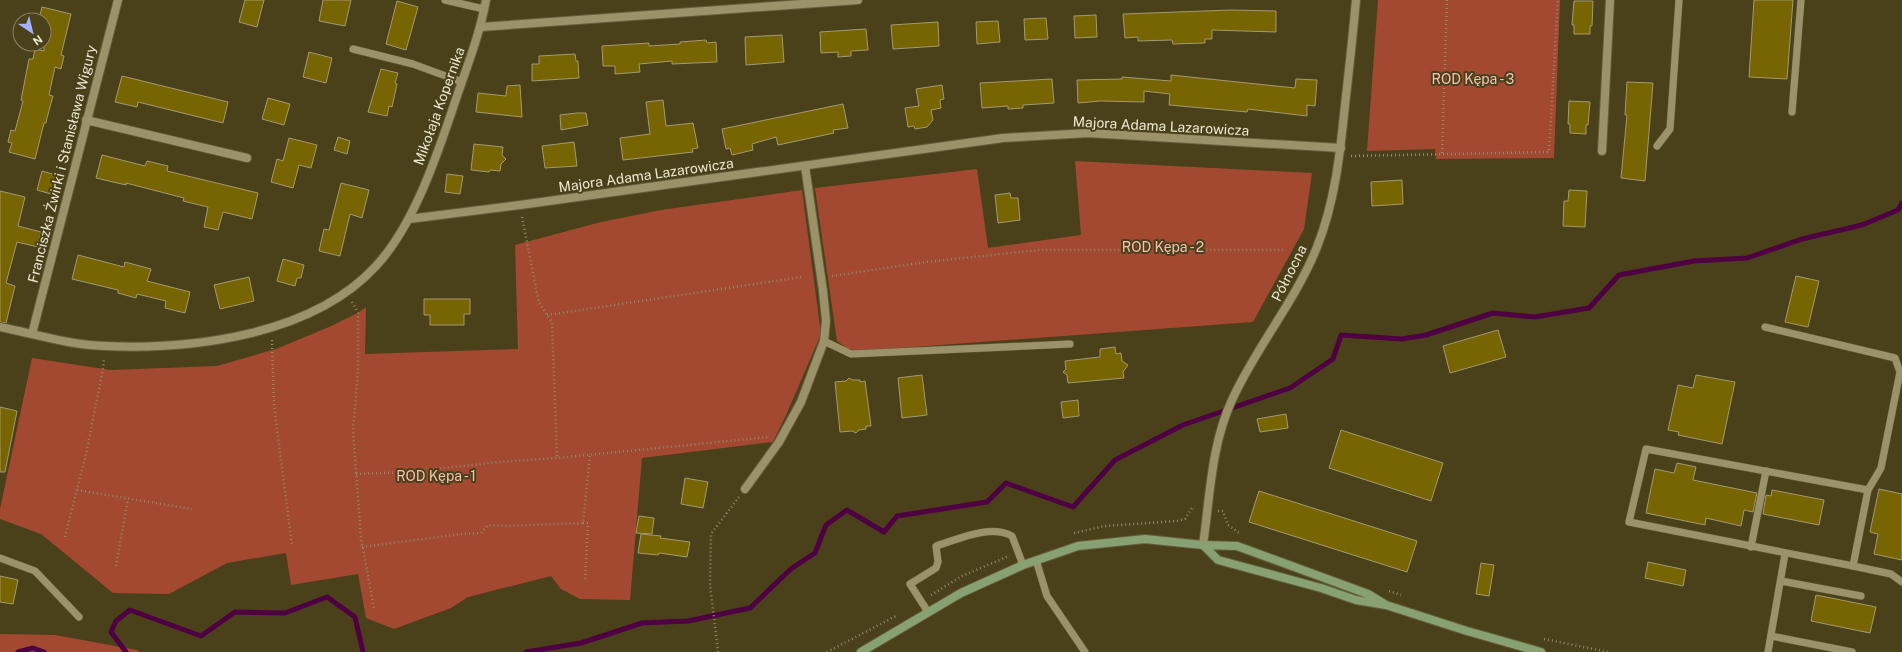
<svg xmlns="http://www.w3.org/2000/svg" width="1902" height="652" font-family="'Public Sans',sans-serif">
<style>
.green{fill:#a34931}
.lines{fill:none;stroke-linecap:round;stroke-linejoin:round}
.stream{stroke:#4f0043;stroke-width:5}
.building{fill:#776403;stroke:#a39a71}
.lane-casing{stroke:#645d3b;stroke-width:8}
.street-casing{stroke:#645d3b;stroke-width:10}
.secondary-casing{stroke:#645d3b;stroke-width:10}
.path{stroke:#928b6c;stroke-width:2.5;stroke-dasharray:1 3;stroke-linecap:butt}
.lane{stroke:#9c926a;stroke-width:7}
.street{stroke:#9c926a;stroke-width:8}
.secondary{stroke:#88a173;stroke-width:8}
.labels{text-anchor:middle;stroke-width:4;stroke-linejoin:round;paint-order:stroke}
.park-label{font-size:14px;fill:#f5c1b3;stroke:#4a411a}
.street-label{font-size:14px;fill:#ebe7d1;stroke:#4a411a}
</style>
<rect width="100%" height="100%" fill="#4a411a"/>
<!-- green -->
<g class="green">
<polygon points="1378,0 1560,0 1554,158 1436,159 1435,149 1367,151"/>
<polygon points="1075,161 1312,173 1304,229 1253,322 860,351 848,349 837,341 815,188 977,169 988,248 1081,235"/>
<polygon points="802,190 821,334 787,413 773,442 642,458 630,600 580,599 561,589 551,576 468,597 451,608 394,629 366,618 358,574 291,585 286,553 227,563 169,594 113,593 41,534 0,519 0,509 32,358 110,370 217,366 276,349 329,327 358,313 366,307 365,354 518,349 515,245 601,222 661,210"/>
<polygon points="0,634 55,635 137,650 140,652 0,652"/>
</g>
<g class="lines">
<!-- stream -->
<g class="stream">
<polyline points="18,652 33,648 44,652"/>
<polyline points="126,652 111,632 116,621 130,610 201,636 235,612 285,613 327,597 355,617 363,652"/>
<polyline points="526,652 581,643 642,623 688,621 750,608 792,568 815,553 826,525 847,510 884,532 897,516 987,502 1006,483 1073,507 1115,460 1183,425 1290,388 1333,359 1341,335 1402,339 1426,335 1493,313 1535,317 1589,308 1619,275 1694,261 1747,258 1802,239 1862,225 1898,210 1902,203"/>
</g>
</g>
<!-- building -->
<g class="building">
<polygon points="245,0 264,0 257,27 239,22"/>
<polygon points="323,0 351,0 345,26 319,21"/>
<polygon points="1754,0 1793,0 1787,79 1749,77"/>
<polygon points="397,1 418,7 406,50 386,44"/>
<polygon points="1574,1 1593,1 1592,26 1590,26 1590,34 1574,34 1574,25 1572,25"/>
<polygon points="42,7 71,14 61,55 64,56 61,69 55,67 49,95 53,96 47,118 46,123 44,123 35,159 9,152 12,143 8,142 11,130 15,131 23,101 21,100 29,59 33,59 35,49 44,51 44,20 39,19"/>
<polygon points="1231,10 1276,11 1276,32 1212,30 1212,39 1205,39 1205,43 1173,44 1172,40 1138,41 1138,37 1125,38 1123,14"/>
<polygon points="1096,15 1097,37 1075,38 1074,16"/>
<polygon points="1046,18 1048,39 1025,40 1024,19"/>
<polygon points="998,21 1000,42 977,44 976,22"/>
<polygon points="938,22 939,46 893,49 891,25"/>
<polygon points="866,29 868,50 851,51 851,56 838,57 838,52 821,53 820,32"/>
<polygon points="782,35 784,62 746,65 745,37"/>
<polygon points="706,40 707,43 716,42 717,62 672,64 672,61 639,64 640,72 615,74 615,66 603,66 602,46 649,43 649,46 680,44 680,42"/>
<polygon points="309,52 332,58 326,83 303,77"/>
<polygon points="575,54 576,61 578,61 579,78 532,81 532,64 539,64 539,56"/>
<polygon points="381,69 398,73 395,83 397,84 392,107 389,106 387,116 368,112"/>
<polygon points="1171,75 1295,88 1296,79 1317,80 1315,106 1307,105 1307,116 1248,109 1247,112 1169,105 1170,94 1144,91 1144,102 1100,101 1078,103 1077,80 1122,79 1122,77 1171,81"/>
<polygon points="122,76 228,102 223,123 138,102 137,107 115,102"/>
<polygon points="1052,79 1054,103 1023,105 1023,108 1008,109 1008,106 982,108 980,83"/>
<polygon points="1627,82 1653,83 1645,181 1621,178 1627,115 1625,115"/>
<polygon points="520,85 522,117 476,112 478,93 506,96 507,86"/>
<polygon points="942,85 944,99 940,100 941,108 931,110 933,120 927,127 915,129 914,126 908,127 905,108 919,106 916,89"/>
<polygon points="268,98 290,104 284,125 262,119"/>
<polygon points="663,100 666,126 693,123 698,148 692,149 693,152 623,160 620,138 650,134 646,102"/>
<polygon points="1569,101 1590,102 1588,125 1586,125 1586,134 1570,133 1570,124 1568,124"/>
<polygon points="843,104 848,128 833,130 834,133 778,145 776,137 752,144 753,150 732,155 730,148 726,149 722,129"/>
<polygon points="577,113 586,113 588,125 561,130 560,115"/>
<polygon points="338,137 350,141 347,154 334,150"/>
<polygon points="289,138 317,145 311,168 299,165 293,188 271,182 277,159 283,161"/>
<polygon points="574,142 577,166 545,168 542,146"/>
<polygon points="474,144 503,147 502,155 506,159 501,164 500,171 490,170 489,172 471,170"/>
<polygon points="102,155 145,166 147,161 168,166 167,171 258,193 252,219 223,212 218,230 204,227 208,207 183,201 184,198 126,183 126,185 96,178"/>
<polygon points="42,171 56,175 51,194 37,190"/>
<polygon points="447,174 463,176 460,194 445,192"/>
<polygon points="1402,180 1403,204 1372,206 1371,182"/>
<polygon points="341,183 369,190 362,218 350,214 340,256 319,251 324,229 329,230"/>
<polygon points="1569,190 1587,191 1585,227 1563,226 1564,201 1568,201"/>
<polygon points="0,191 25,197 18,226 41,232 38,247 17,242 6,283 15,286 6,323 0,322"/>
<polygon points="1010,193 1011,198 1018,198 1020,220 998,223 995,195"/>
<polygon points="78,255 124,267 125,262 151,269 147,281 190,292 185,313 165,308 166,301 137,294 136,298 118,293 118,290 72,279"/>
<polygon points="283,259 304,265 301,278 297,278 295,286 277,281"/>
<polygon points="1796,276 1819,281 1808,327 1785,322"/>
<polygon points="249,277 254,301 220,309 214,285"/>
<polygon points="424,299 470,299 470,314 464,314 464,325 430,325 430,315 424,315"/>
<polygon points="1498,330 1506,357 1450,373 1443,346"/>
<polygon points="1115,347 1116,354 1121,353 1122,361 1128,365 1123,372 1124,378 1068,383 1067,375 1063,372 1066,369 1065,361 1100,357 1100,349"/>
<polygon points="922,375 927,415 902,418 898,378"/>
<polygon points="1696,375 1735,382 1722,444 1678,435 1679,432 1668,430 1678,385 1693,388"/>
<polygon points="849,378 853,380 860,380 860,382 865,381 871,426 866,426 866,429 859,430 856,433 852,431 840,432 835,382 846,381"/>
<polygon points="1078,400 1079,416 1063,418 1061,402"/>
<polygon points="0,407 17,411 5,472 0,472"/>
<polygon points="1286,414 1288,428 1260,432 1257,419"/>
<polygon points="1341,430 1443,463 1431,501 1329,468"/>
<polygon points="1677,463 1696,467 1693,480 1757,493 1753,512 1744,510 1741,526 1706,518 1705,525 1646,513 1655,469 1674,473"/>
<polygon points="685,478 708,482 703,508 681,504"/>
<polygon points="1879,489 1902,494 1902,560 1874,554 1878,534 1870,532"/>
<polygon points="1772,490 1824,500 1819,525 1763,514 1766,495 1771,496"/>
<polygon points="1259,491 1417,541 1407,572 1249,522"/>
<polygon points="639,516 654,518 652,534 636,533"/>
<polygon points="641,534 661,536 660,538 690,542 687,557 659,553 658,555 638,553"/>
<polygon points="1648,562 1686,570 1683,586 1645,578"/>
<polygon points="1481,563 1494,565 1489,596 1476,594"/>
<polygon points="0,576 18,580 13,604 0,602"/>
<polygon points="1816,595 1876,607 1870,633 1811,621"/>
</g>
<g class="lines">
<!-- lane casing -->
<g class="lane-casing">
<g id="lane">
<polyline points="445,0 484,9"/>
<polyline points="353,49 413,64 462,82"/>
<polyline points="1792,112 1801,0"/>
<polyline points="1657,146 1670,129 1679,0"/>
<polyline points="1765,327 1895,358 1900,372 1881,468 1868,490 1853,566 1629,522 1646,449 1868,490"/>
<polyline points="824,341 851,354 1070,344"/>
<polyline points="1751,547 1766,471"/>
<polyline points="0,558 35,571 79,617"/>
<polyline points="1036,560 1047,596 1085,652"/>
<polyline points="1853,566 1891,574 1902,582"/>
<polyline points="1781,581 1861,596"/>
<path d="M 928,612 L 910,584 L 936,568 L 938,562 L 936,546 C 959,539 990,524 1012,536 L 1023,565"/>
<polyline points="1771,636 1852,652"/>
<polyline points="1768,652 1785,554"/>
</g>
</g>
<!-- street casing -->
<g class="street-casing">
<g id="street">
<polyline points="481,27 858,0"/>
<polyline points="86,120 247,158"/>
<polyline points="1602,151 1610,0"/>
<polyline points="409,219 520,205 1003,138 1088,133 1341,148"/>
<path d="M 0,327 C 35,334 69,345 105,346 C 193,350 313,335 376,266 C 415,224 439,150 457,96 C 468,64 480,33 486,0"/>
<polyline points="32,334 118,0"/>
<polyline points="745,489 779,442 801,402 824,341 826,321 823,291 805,166"/>
<path d="M 1203,545 C 1210,497 1211,445 1232,400 C 1256,347 1295,302 1317,247 C 1335,202 1340,154 1345,105 C 1349,70 1353,35 1356,0"/>
</g>
</g>
<!-- secondary casing -->
<g class="secondary-casing">
<g id="secondary">
<polyline points="1386,605 1368,594 1237,546 1203,545 1218,560 1321,588 1356,600 1386,605 1467,631 1541,652"/>
<polyline points="861,652 961,593 1023,565 1078,546 1145,539 1203,545"/>
</g>
</g>
<!-- path -->
<g class="path">
<polyline points="1442,153 1447,0"/>
<polyline points="1351,156 1549,152 1558,0"/>
<polyline points="522,217 539,303 552,322 557,458"/>
<polyline points="832,276 926,262 1039,250 1283,250"/>
<polyline points="352,302 358,313 358,371 353,431 361,538 374,608"/>
<polyline points="547,315 802,277"/>
<polyline points="272,340 274,405 292,546"/>
<polyline points="356,474 406,472 499,462 557,458 768,437"/>
<polyline points="77,490 192,509"/>
<polyline points="1218,511 1223,511 1228,525 1239,533"/>
<polyline points="583,523 588,523 585,581"/>
<polyline points="1074,533 1105,526 1177,521 1185,519 1192,508 1195,508"/>
<polyline points="65,537 86,454 103,369 104,358"/>
<polyline points="362,547 461,534 481,533 488,525 505,526 583,523 590,455"/>
<polyline points="116,566 128,499"/>
<polyline points="1389,591 1401,595"/>
<polyline points="931,595 962,576 1009,556"/>
<polyline points="1544,639 1608,652"/>
<polyline points="718,652 710,585 711,534 739,497"/>
<polyline points="827,652 896,616"/>
</g>
<!-- lane -->
<use href="#lane" class="lane"/>
<!-- street -->
<use href="#street" class="street"/>
<!-- secondary -->
<use href="#secondary" class="secondary"/>
</g>
<g class="labels">
<!-- park labels -->
<g class="park-label">
<text x="1473" y="84">ROD Kępa - 3</text>
<text x="1163" y="252">ROD Kępa - 2</text>
<text x="436" y="481">ROD Kępa - 1</text>
</g>
<!-- street labels -->
<g class="street-label">
<text transform="translate(439 106) rotate(-70)" y="5">Mikołaja Kopernika</text>
<text transform="translate(1161 126) rotate(3)" y="5">Majora Adama Lazarowicza</text>
<text transform="translate(62 164) rotate(-76)" y="5">Franciszka Żwirki i Stanisława Wigury</text>
<text transform="translate(646 175) rotate(-8)" y="5">Majora Adama Lazarowicza</text>
<text transform="translate(1289 273) rotate(-63)" y="5">Północna</text>
</g>
</g>
<!-- north arrow -->
<g transform="translate(32 32) rotate(145)"><circle r="19" fill="#4a411a" stroke="#8a8363"/>
<path d="M0-3L7 15L0 10L-7 15Z" fill="#a5b1fc"/>
<text y="-6" font-size="11" font-weight="bold" text-anchor="middle" fill="#ebe7d1">N</text>
</g>
</svg>
